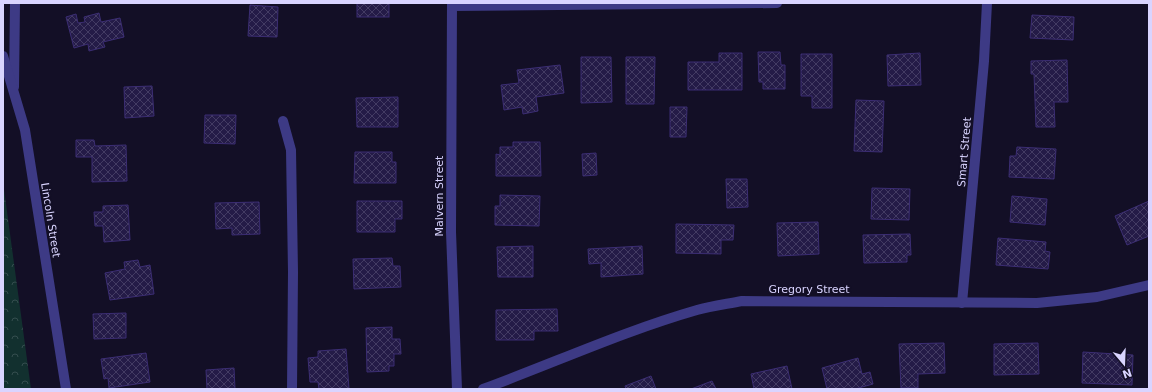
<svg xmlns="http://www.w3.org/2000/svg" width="1152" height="392" font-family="'DejaVu Sans',sans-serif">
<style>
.forest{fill:url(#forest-crowns)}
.building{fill:url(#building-cross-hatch);stroke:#3b2d73}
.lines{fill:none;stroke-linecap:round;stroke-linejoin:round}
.minor{stroke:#3d3a85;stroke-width:10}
.tertiary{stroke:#3d3a85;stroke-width:10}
.labels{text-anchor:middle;stroke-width:4;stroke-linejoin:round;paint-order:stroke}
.street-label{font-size:11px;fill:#d9d4ff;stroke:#130f26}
</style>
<defs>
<pattern id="forest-crowns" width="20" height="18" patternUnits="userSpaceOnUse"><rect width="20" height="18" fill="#12302f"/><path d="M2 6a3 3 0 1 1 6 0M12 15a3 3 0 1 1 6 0" fill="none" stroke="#344d4e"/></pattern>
<pattern id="building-cross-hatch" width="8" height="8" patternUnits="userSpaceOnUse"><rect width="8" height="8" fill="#241b47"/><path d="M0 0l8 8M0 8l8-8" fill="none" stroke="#433b63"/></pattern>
</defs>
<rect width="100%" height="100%" fill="#130f26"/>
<!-- forest -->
<polygon class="forest" points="3,182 31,389 3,389"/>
<!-- building -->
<g class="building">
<rect x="357" y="3" width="32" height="14"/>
<polygon points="250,5 278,7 277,37 248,36"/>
<polygon points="99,13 101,22 120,18 124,37 103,42 105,47 89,51 88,44 74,48 66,17 76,14 78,23 85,22 84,17"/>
<polygon points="1032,15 1074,17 1073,40 1030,38"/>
<polygon points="758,52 780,52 781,65 785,65 785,89 763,89 763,82 759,82"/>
<polygon points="719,53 742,53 742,90 688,90 688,62 719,62"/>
<polygon points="920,53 921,85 888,86 887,55"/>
<polygon points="801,54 832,54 832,108 812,108 812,96 801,96"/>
<polygon points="581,57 611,57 612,102 581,103"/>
<polygon points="626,57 655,57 654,104 626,104"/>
<polygon points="1067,60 1068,102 1054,102 1055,127 1036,127 1034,74 1031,74 1031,61"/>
<polygon points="560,65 564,93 536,97 538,111 523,114 522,107 504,110 501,85 519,83 517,70"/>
<polygon points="152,86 154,116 125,118 124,87"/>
<polygon points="398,97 398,127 357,127 356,98"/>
<polygon points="856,100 884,101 882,152 854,151"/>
<polygon points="670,107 687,107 686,137 670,137"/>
<polygon points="205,115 236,115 235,144 204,143"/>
<polygon points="76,140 94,140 95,146 126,145 127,181 92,182 92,157 76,157"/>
<polygon points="513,142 540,142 541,176 496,176 496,154 500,155 500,147 513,147"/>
<polygon points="1017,147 1056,149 1054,179 1009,177 1010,156 1016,156"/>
<polygon points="355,152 392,152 392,162 396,162 396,183 354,183"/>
<polygon points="596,153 597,175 583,176 582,154"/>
<polygon points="726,179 747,179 748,207 727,208"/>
<polygon points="872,188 910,189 909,220 871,219"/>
<polygon points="500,195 540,196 539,226 495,225 495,206 500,206"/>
<polygon points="1012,196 1047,199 1045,225 1010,222"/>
<polygon points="357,201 402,201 402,219 395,219 395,232 357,232"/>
<polygon points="1149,201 1149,236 1127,245 1115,216"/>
<polygon points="259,202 260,234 232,235 232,228 216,229 215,203"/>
<polygon points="128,205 130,240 104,242 103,226 95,226 94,212 103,212 103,206"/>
<polygon points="818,222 819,254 778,256 777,223"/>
<polygon points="676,224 734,225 733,240 721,240 721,254 676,253"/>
<polygon points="910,234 911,255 907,255 907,262 864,263 863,235"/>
<polygon points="998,238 1046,242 1045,251 1050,252 1048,269 996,265"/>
<polygon points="533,246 533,277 498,277 497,247"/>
<polygon points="642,246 643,274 601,277 601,263 589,264 588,249"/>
<polygon points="392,258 393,266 400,266 401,287 354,289 353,259"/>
<polygon points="138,260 140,267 150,265 154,294 110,300 105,273 125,269 124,262"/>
<polygon points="557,309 558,331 534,331 534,340 496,340 496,310"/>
<polygon points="126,313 126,338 94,339 93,314"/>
<polygon points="392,327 392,339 400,339 401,354 394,354 394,366 389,366 389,371 367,372 366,328"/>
<polygon points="944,343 945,373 918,374 918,388 901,388 899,344"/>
<polygon points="1038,343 1039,374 994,375 994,344"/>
<polygon points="346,349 349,389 319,389 318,382 310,382 308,358 318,357 318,351"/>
<polygon points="1083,352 1133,355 1132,385 1082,383"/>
<polygon points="146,353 150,382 109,388 108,378 104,379 101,359"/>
<polygon points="858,358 862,374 870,372 873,384 855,389 827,389 822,368"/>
<polygon points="787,366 792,389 754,389 751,374"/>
<polygon points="234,368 235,389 207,389 206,370"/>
<polygon points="651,376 656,389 626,389 625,386"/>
<polygon points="712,381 716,389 691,389"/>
</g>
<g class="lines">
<!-- minor -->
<g class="minor">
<polyline points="452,3 451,232 457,389"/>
<polyline points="452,6 777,3"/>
<polyline points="14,87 15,3"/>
<polyline points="283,121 291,150 293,272 292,389"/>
<polyline points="962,303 984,61 987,3"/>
<path d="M 483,389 C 554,363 624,331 697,310 C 711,306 727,304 742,301 L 1037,303 L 1097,297 L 1149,285"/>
</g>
<!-- tertiary -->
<polyline class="tertiary" points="3,56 25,130 66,389"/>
</g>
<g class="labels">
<!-- street labels -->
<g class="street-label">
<text transform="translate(964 152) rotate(-85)" y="4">Smart Street</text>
<text transform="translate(439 196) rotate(-90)" y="4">Malvern Street</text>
<text transform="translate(51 220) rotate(81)" y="4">Lincoln Street</text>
<text x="809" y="293">Gregory Street</text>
</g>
</g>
<!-- border -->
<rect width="1152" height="392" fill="none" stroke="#d9d4ff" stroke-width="8"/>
<!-- north arrow -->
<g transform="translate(1124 364) rotate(161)" stroke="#130f26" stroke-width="3" paint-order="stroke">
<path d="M0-3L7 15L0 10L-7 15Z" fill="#d9d4ff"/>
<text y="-6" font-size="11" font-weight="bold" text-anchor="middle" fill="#d9d4ff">N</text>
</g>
</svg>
